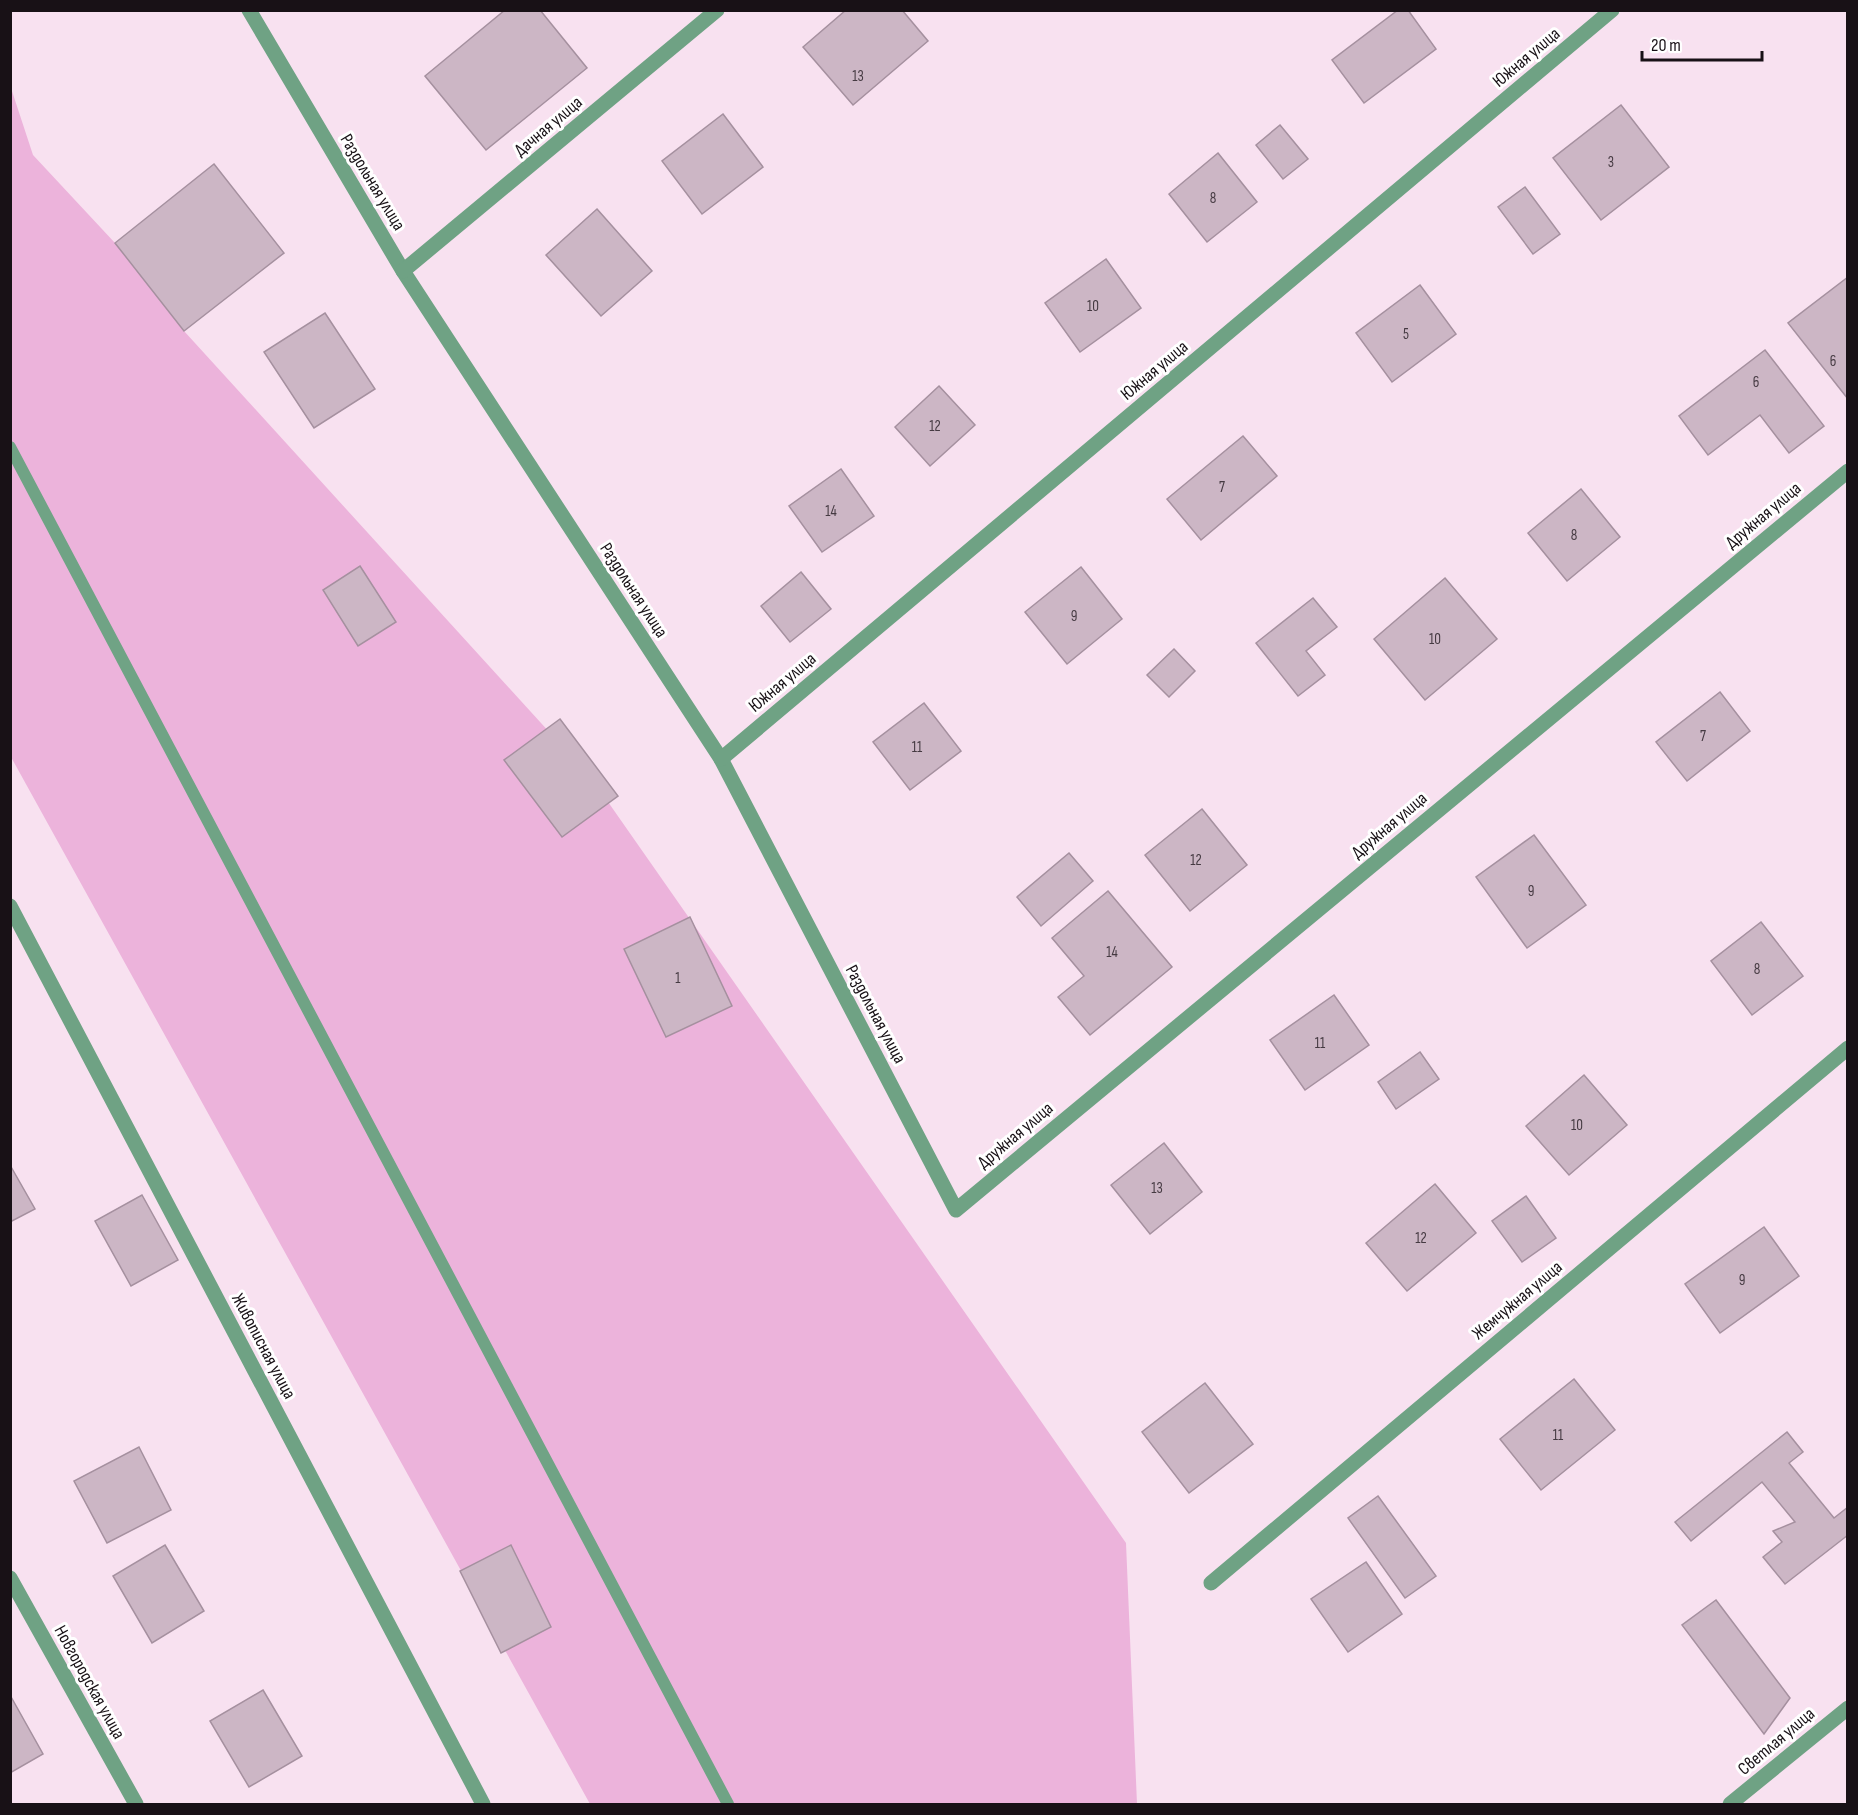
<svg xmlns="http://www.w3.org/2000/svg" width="1858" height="1815" font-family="'Sofia Sans Condensed',sans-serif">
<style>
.green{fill:#ecb3db}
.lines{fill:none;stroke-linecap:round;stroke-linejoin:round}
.stream{stroke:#70a385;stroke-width:12}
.building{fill:#ccb6c5;stroke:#a5909f;stroke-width:1.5}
.minor{stroke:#6fa284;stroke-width:15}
.labels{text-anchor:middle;stroke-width:6;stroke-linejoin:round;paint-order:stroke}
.number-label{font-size:15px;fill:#453a42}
.street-label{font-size:18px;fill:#181116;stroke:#fff}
</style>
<rect width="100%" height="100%" fill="#f8e1f0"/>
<!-- green -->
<polygon class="green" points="10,85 33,155 115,243 184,331 592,779 1126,1543 1137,1804 590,1804 11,757"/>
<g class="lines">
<!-- stream -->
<polyline class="stream" points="10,447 728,1804"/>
</g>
<!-- building -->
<g class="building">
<polygon points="505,10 540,10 587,68 486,150 425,76"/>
<polygon points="846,10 902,10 928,41 853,105 803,47"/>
<polygon points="1398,10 1408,10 1436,49 1364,103 1332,60"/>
<polygon points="1621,105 1669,167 1601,220 1553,158"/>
<polygon points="723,114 763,167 702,214 662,161"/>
<polygon points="1280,125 1308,159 1283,179 1256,145"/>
<polygon points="1218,153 1257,202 1207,242 1169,194"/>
<polygon points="214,164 284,253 184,331 115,243"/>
<polygon points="1525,187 1560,234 1533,254 1498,207"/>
<polygon points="597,209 652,271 601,316 546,255"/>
<polygon points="1106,259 1141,308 1080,352 1045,303"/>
<polygon points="1848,277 1848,399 1788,323"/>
<polygon points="1420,285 1456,334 1392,382 1356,333"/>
<polygon points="325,313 375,389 314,428 264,352"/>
<polygon points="1765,350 1824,426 1789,453 1760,415 1708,455 1679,416"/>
<polygon points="939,386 975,425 930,466 895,427"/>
<polygon points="1243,436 1277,476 1201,540 1167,499"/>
<polygon points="841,469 874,516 822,552 789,506"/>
<polygon points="1581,489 1620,537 1567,581 1528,533"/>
<polygon points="360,566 396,622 358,646 323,590"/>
<polygon points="1081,567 1122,619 1067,664 1025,612"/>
<polygon points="801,572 831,609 790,642 761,606"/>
<polygon points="1445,578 1497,639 1425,700 1374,639"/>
<polygon points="1313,598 1337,627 1306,651 1325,675 1298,696 1256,643"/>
<polygon points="1174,649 1195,671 1169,697 1147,675"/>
<polygon points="1720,692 1750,731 1687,781 1656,742"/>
<polygon points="924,703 961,751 910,790 873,742"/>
<polygon points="560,719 618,796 562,837 504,760"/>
<polygon points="1202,809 1247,865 1190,911 1145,855"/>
<polygon points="1534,835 1586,905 1527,948 1476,877"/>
<polygon points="1069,853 1093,881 1041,926 1017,897"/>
<polygon points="1108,891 1172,967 1090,1035 1058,997 1084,976 1052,938"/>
<polygon points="690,917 732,1006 666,1037 624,949"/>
<polygon points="1761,922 1803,976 1752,1015 1711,961"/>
<polygon points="1334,995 1369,1045 1305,1090 1270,1040"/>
<polygon points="1420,1052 1439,1079 1396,1109 1378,1082"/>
<polygon points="1584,1075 1627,1125 1569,1175 1526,1126"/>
<polygon points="1164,1143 1202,1192 1150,1234 1111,1185"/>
<polygon points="10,1165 35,1209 10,1222"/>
<polygon points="1435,1184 1476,1233 1407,1291 1366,1243"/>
<polygon points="142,1195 178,1260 131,1286 95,1221"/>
<polygon points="1526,1196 1556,1238 1522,1262 1492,1221"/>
<polygon points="1764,1227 1799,1276 1720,1333 1685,1284"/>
<polygon points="1574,1379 1615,1430 1541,1490 1500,1439"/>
<polygon points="1205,1383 1253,1444 1189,1493 1142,1432"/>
<polygon points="1787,1432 1803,1452 1789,1463 1834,1518 1848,1507 1848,1535 1785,1584 1763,1557 1782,1542 1773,1531 1795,1522 1762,1482 1691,1541 1675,1522"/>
<polygon points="139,1447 171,1510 107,1543 74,1481"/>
<polygon points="1378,1496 1436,1576 1405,1598 1348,1518"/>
<polygon points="165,1545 204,1611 152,1643 113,1576"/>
<polygon points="511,1545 551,1627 501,1653 460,1571"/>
<polygon points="1366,1562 1402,1614 1348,1652 1311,1599"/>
<polygon points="1716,1600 1790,1698 1764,1734 1682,1625"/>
<polygon points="263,1690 302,1756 249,1787 210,1721"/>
<polygon points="10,1695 43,1754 10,1773"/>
</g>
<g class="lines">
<!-- minor -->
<g class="minor">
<polyline points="249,10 403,271 721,759 956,1210 1848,471"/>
<polyline points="403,271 717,10"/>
<polyline points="721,759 1612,10"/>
<polyline points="10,906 483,1804"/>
<polyline points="10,1578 136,1804"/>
<polyline points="1211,1583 1848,1048"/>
<polyline points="1730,1804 1848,1708"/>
</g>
</g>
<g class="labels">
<!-- number labels -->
<g class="number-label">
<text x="858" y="81">13</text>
<text x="1611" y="167">3</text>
<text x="1213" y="203">8</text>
<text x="1093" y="311">10</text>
<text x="1406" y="339">5</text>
<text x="1833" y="366">6</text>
<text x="1756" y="387">6</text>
<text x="935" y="431">12</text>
<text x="1222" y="492">7</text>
<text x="831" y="516">14</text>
<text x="1574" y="540">8</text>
<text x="1074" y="621">9</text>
<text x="1435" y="644">10</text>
<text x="1703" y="741">7</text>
<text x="917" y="752">11</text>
<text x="1196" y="865">12</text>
<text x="1531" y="896">9</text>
<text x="1112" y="957">14</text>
<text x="1757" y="974">8</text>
<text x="678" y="983">1</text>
<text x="1320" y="1048">11</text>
<text x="1577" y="1130">10</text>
<text x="1157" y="1193">13</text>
<text x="1421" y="1243">12</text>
<text x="1742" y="1285">9</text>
<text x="1558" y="1440">11</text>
</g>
<!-- street labels -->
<g class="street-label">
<text transform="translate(1526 57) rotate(-40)" y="6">Южная улица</text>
<text transform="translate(548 126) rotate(-40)" y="6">Дачная улица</text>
<text transform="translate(373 182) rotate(59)" y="6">Раздольная улица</text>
<text transform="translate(1154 370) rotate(-40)" y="6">Южная улица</text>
<text transform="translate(1763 515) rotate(-40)" y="6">Дружная улица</text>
<text transform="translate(634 590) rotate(57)" y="6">Раздольная улица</text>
<text transform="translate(782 682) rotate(-40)" y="6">Южная улица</text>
<text transform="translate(1389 825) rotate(-40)" y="6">Дружная улица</text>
<text transform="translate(876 1014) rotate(62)" y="6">Раздольная улица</text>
<text transform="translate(1015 1135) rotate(-40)" y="6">Дружная улица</text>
<text transform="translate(1517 1300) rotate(-40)" y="6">Жемчужная улица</text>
<text transform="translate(264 1346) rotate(62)" y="6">Живописная улица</text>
<text transform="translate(90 1682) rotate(61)" y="6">Новгородская улица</text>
<text transform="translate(1776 1741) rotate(-40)" y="6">Светлая улица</text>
</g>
</g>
<!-- border -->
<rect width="1858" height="1815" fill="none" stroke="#181116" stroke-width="24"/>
<!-- scale -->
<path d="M1642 51v9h120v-9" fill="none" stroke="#181116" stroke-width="3"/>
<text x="1651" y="51" font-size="18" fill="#181116" stroke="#ffffff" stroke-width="4.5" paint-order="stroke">20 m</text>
</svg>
